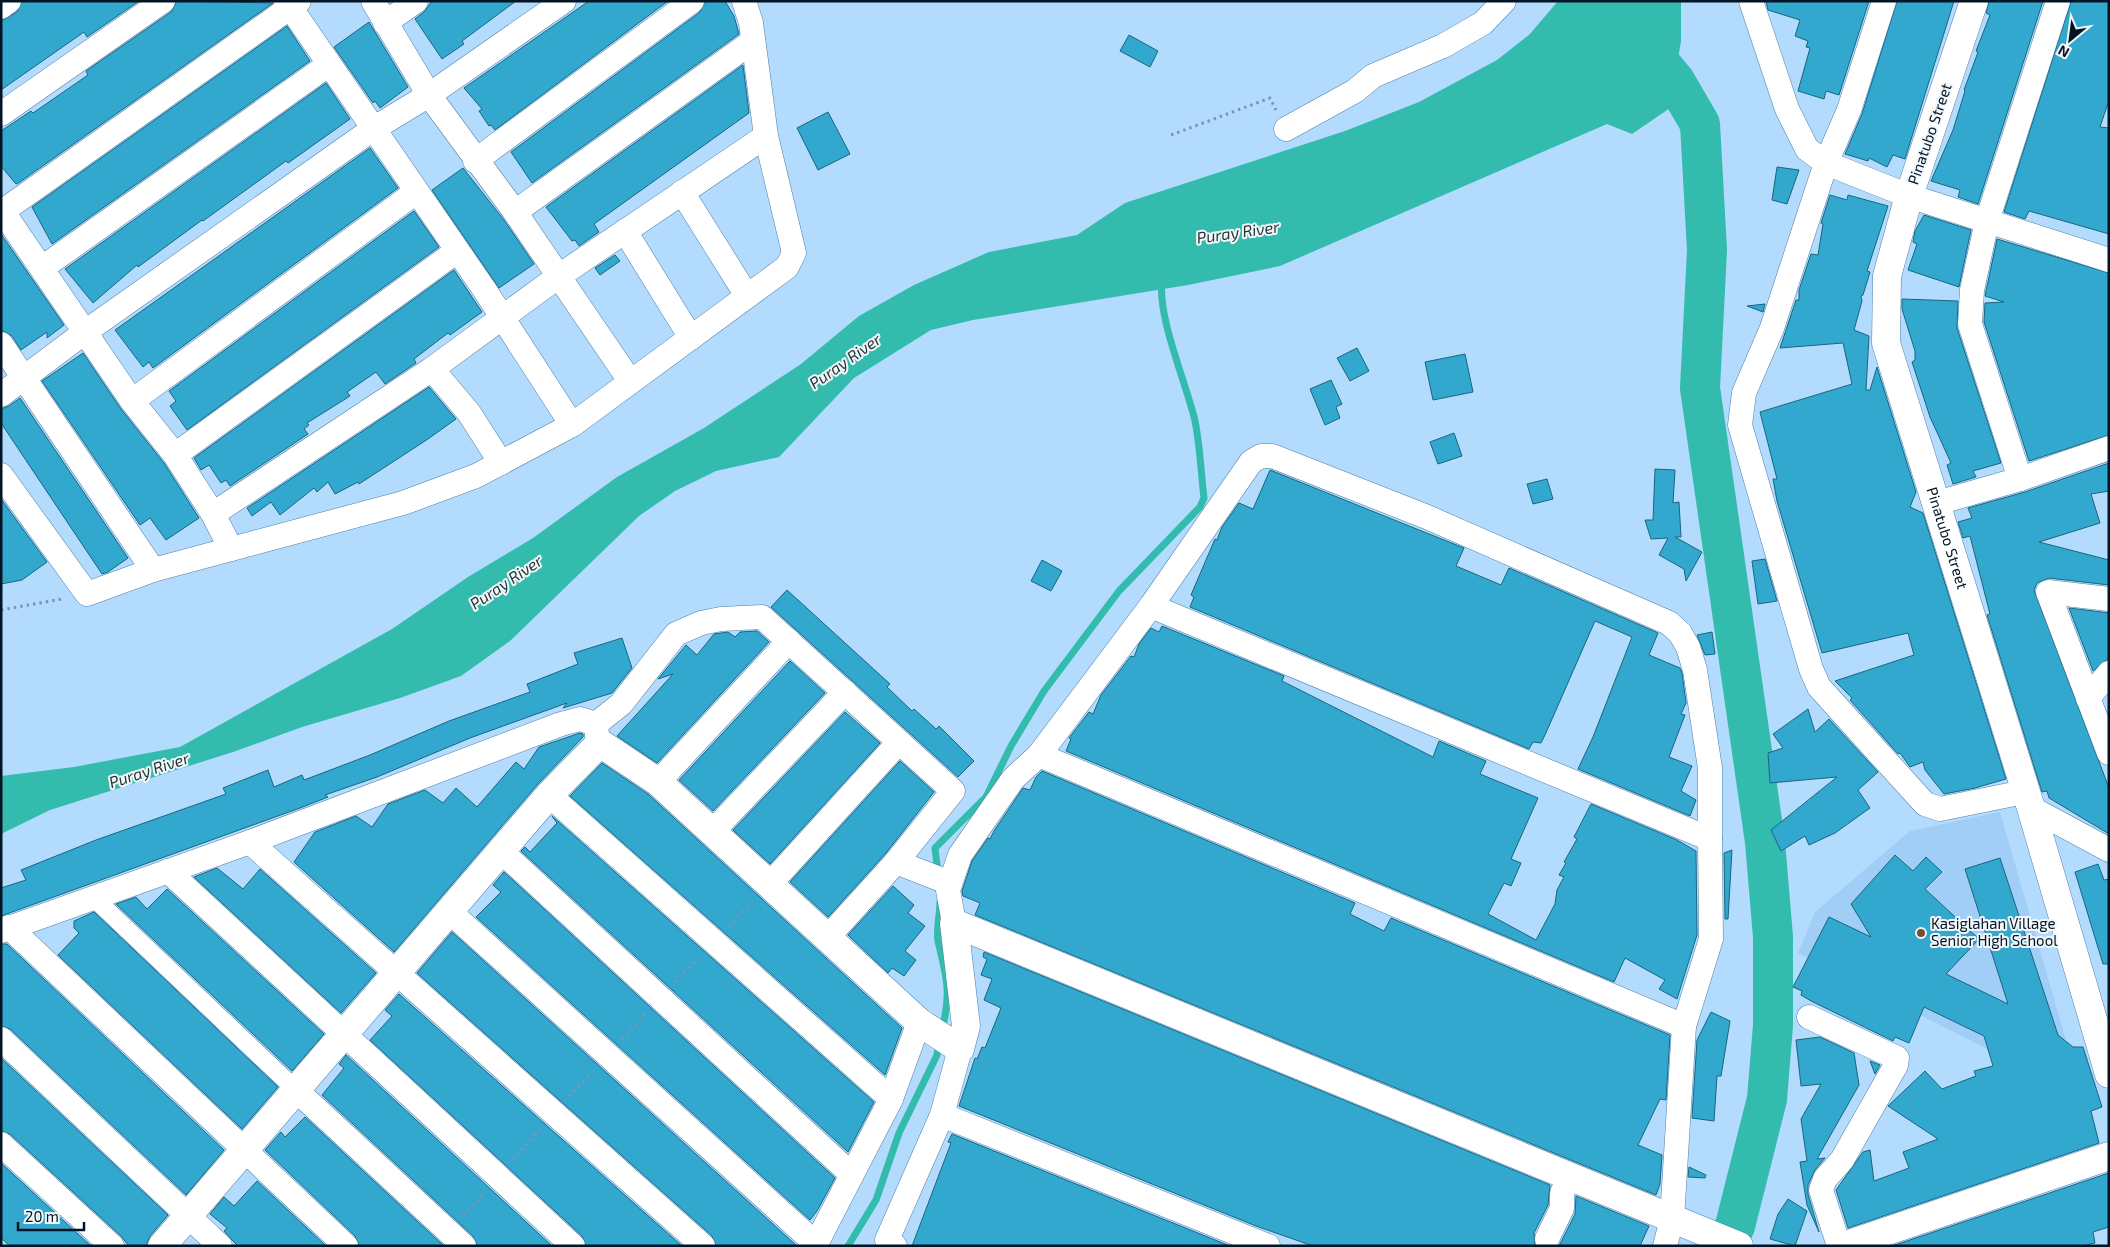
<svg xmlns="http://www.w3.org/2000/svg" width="2110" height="1247" font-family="'Exo 2',sans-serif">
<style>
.built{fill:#a1cef6}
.water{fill:#33bbad}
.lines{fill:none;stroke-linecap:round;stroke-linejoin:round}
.stream{stroke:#33bbad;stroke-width:7}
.river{stroke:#33bbad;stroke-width:40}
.building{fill:#33a8ce;stroke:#18667f}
.pedestrian-casing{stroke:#5081a9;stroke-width:19}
.minor-casing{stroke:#5081a9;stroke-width:25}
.tertiary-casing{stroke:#5081a9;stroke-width:29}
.path{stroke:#7697b4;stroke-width:3;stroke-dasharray:2.5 4;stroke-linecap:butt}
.pedestrian{stroke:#fff;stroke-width:18}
.minor{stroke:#fff;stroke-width:24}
.tertiary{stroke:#fff;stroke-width:28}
.poi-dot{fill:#744f2a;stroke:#f2f7fb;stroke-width:2}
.labels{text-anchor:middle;stroke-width:4;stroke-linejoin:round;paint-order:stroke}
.street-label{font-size:15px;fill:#031524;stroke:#f2f7fb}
.poi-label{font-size:15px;fill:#031524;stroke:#f2f7fb;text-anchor:start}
.water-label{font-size:16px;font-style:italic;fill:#1f3532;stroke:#f2f7fb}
</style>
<rect width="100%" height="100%" fill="#b2dbfe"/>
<!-- built -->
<polygon class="built" points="2000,812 2066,1040 2005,1058 1798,953 1815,912 1910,831"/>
<!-- water -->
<polygon class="water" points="1558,1 1681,1 1681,41 1670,108 1632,134 1607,124 1280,266 1188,285 973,320 931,330 854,378 779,457 716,471 675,491 639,516 510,641 461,676 400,698 302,727 233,752 50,810 1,834 1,776 74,767 180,747 392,629 468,577 533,538 617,477 704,428 801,364 859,316 914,285 989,252 1077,235 1125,203 1345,131 1419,102 1497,60 1530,34"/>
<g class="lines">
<!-- stream -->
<g class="stream">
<path d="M 938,874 L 935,848 L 986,797 L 1011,746 L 1044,691 L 1119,591 L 1200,507 L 1204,498 C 1201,473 1200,446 1195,421 C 1186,382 1157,317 1162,279"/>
<path d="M 940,902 C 940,914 936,929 938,941 C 946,976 952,992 942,1029"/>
<polyline points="848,1246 876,1200 899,1133 937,1055 939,1042"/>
</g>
<!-- river -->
<polyline class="river" points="1649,50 1675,81 1700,124 1707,250 1700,388 1765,842 1773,937 1773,1025 1767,1099 1735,1226 1725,1246"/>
</g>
<!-- building -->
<g class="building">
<polygon points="22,1 139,1 87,37 84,32 1,90 1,21 17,12"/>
<polygon points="177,1 273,3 17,184 15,183 1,166 1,131 31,111 33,113 88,75 86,71 171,12"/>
<polygon points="432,1 516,1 462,41 464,44 442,59 415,19 424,12"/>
<polygon points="589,1 668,1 495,130 491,125 489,126 479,111 482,109 464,88"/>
<polygon points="705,1 725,1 734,16 739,34 532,183 511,152 700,12"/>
<polygon points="1766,1 1869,1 1839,95 1826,91 1824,99 1798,91 1810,48 1806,47 1808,41 1795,36 1800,20 1768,10"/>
<polygon points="1897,1 1954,1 1905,159 1893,155 1887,167 1869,158 1868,161 1845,154 1862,114"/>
<polygon points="1989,1 2043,1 1978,204 1958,197 1960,190 1931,181 1953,130 1965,91 1964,90 1978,52 1976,51 1990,15 1986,13"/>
<polygon points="2071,1 2109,1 2109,100 2100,127 2109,128 2109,234 2029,211 2025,219 2004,212"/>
<polygon points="369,22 408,87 380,108 375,101 373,103 334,47"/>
<polygon points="287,26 310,61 52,244 32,207"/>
<polygon points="1129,35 1158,51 1150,67 1120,51"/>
<polygon points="743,65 749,113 594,224 599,232 579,246 575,240 572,241 546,207"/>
<polygon points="326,83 350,119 288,163 286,161 203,221 202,220 138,267 137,265 93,303 65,269"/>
<polygon points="828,112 850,154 818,170 797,128"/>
<polygon points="370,148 398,188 153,368 149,362 143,367 115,330"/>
<polygon points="1777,167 1799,170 1787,204 1772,200"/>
<polygon points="463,168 504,220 534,264 499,288 432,190"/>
<polygon points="1830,195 1847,200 1848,195 1888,206 1867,271 1870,272 1863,295 1861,296 1862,301 1854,330 1869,336 1866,390 1870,390 1877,367 1916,492 1910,507 1923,513 2006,779 1975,788 1944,794 1925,770 1923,762 1910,767 1900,753 1898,754 1850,700 1852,698 1835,681 1914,655 1908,633 1822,653 1777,501 1773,479 1777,479 1760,412 1852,384 1843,343 1780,348 1796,300 1799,300 1799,290 1811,254 1818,255 1823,224 1821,223"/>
<polygon points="414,211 439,247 187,430 170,406 176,401 169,391"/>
<polygon points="1924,215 1971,230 1959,287 1908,270 1917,244 1913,242 1915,231"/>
<polygon points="1,234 64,325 47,338 47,332 21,350 12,336 1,330"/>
<polygon points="1997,239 2109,273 2109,435 2029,461 1984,322 1985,303 2004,302 1985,296"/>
<polygon points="615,255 620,261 600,275 595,268"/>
<polygon points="454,270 482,312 450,335 448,333 414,359 416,363 385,384 376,372 347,392 350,396 307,423 309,425 304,429 308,434 230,486 226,480 221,483 209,465 201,470 194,458"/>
<polygon points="1902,299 1958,301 1957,328 2001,463 1973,471 1976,477 1953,484 1947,465 1951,463 1930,417 1912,362 1915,360 1915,351 1902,309"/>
<polygon points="1765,304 1763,312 1747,306"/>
<polygon points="1357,348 1369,371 1350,381 1337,358"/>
<polygon points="83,353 121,409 164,463 199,518 166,540 150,518 140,525 42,381"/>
<polygon points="1465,354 1473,392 1433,400 1425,362"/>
<polygon points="1331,380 1342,404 1336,407 1340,418 1325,425 1310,389"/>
<polygon points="429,387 456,419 428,439 359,484 358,482 335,494 328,482 317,492 314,488 280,515 271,502 252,516 247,508"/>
<polygon points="20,398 128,558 108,572 102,574 1,423 1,409 9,406"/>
<polygon points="1454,433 1462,456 1438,464 1430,442"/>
<polygon points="2109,463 2109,491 2091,494 2100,523 2039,542 2109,560 2109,585 2049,578 2037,583 2034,590 2109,788 2109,834 2049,798 2047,791 2042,792 1987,615 1990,614 1970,536 1963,538 1958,522 1972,518 1968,508 2025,492"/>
<polygon points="1655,469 1675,470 1673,503 1679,502 1681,537 1675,537 1702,552 1686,581 1684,569 1659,555 1668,538 1651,539 1645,520 1653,520"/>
<polygon points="1270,470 1464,548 1456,566 1501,585 1509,568 1658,633 1649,655 1680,668 1682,673 1686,703 1681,714 1685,715 1669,757 1692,766 1681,791 1696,800 1690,816 1578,769 1593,737 1632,637 1595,621 1545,735 1541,743 1533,742 1529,749 1190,607 1194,597 1191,595 1215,539 1217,540 1222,527 1239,503 1253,509"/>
<polygon points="1547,479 1553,499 1533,504 1527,484"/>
<polygon points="1,499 47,562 22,580 1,584"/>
<polygon points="1765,559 1777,601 1758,604 1752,561"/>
<polygon points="1042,560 1062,571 1051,591 1031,581"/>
<polygon points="787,590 890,684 887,687 912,711 914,709 936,729 939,726 974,761 958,777 771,607"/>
<polygon points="2069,608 2109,613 2109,658 2093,671"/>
<polygon points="1162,626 1284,676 1282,681 1433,757 1439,741 1486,761 1480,774 1538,798 1511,859 1521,863 1511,886 1504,883 1488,914 1536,940 1555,904 1557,890 1564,877 1559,875 1566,863 1564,862 1577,839 1574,837 1591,804 1677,840 1696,851 1697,935 1677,999 1659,989 1665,980 1625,958 1614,982 1066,751 1071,739 1069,738 1089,712 1093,714 1101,695 1131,656 1134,657 1139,644 1151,628 1159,632"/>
<polygon points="757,631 769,642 657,763 617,736 673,674 658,679 686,645 697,655 714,634 728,632 735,637 740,632"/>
<polygon points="1712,632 1715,654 1705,655 1697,635"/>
<polygon points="622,638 632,668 612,693 563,708 567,703 470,738 377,777 325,795 328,797 300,808 1,916 1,888 26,880 21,870 96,840 226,794 223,788 268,770 274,787 302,775 304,780 370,755 449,721 530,692 527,684 578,664 574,653"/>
<polygon points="790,661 825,693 713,811 679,780"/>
<polygon points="1808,709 1815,732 1829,719 1878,772 1858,790 1870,808 1835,833 1809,845 1805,836 1781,851 1771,830 1837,777 1770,783 1768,753 1783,748 1773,734"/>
<polygon points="845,712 880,743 770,864 733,830"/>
<polygon points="580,733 583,734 583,737 537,785 394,952 294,862 315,832 356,816 372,827 388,804 425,790 443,803 456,788 477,807 516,762 524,769 539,747"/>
<polygon points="900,761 934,792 886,853 828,917 790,882"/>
<polygon points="602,763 648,794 902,1028 885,1075 570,796"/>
<polygon points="1042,771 1355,903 1350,914 1384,931 1391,918 1670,1035 1666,1100 1660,1099 1638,1145 1662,1155 1660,1184 1656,1195 975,915 980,903 963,896 962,891 972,861 988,838 990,839 994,831 1023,788 1030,790 1036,777"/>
<polygon points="552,816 874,1102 848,1152 521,851 525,847 530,852 557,823"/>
<polygon points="1732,850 1728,919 1725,919 1724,853"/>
<polygon points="1895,855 1913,871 1926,857 1942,872 1925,889 1979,939 1946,974 2008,1004 1965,869 2000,858 2058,1035 2073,1047 2083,1047 2102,1107 2091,1111 2099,1143 1848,1228 1836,1190 1863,1152 1870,1150 1874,1181 1909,1168 1903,1152 1938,1139 1888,1106 1925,1071 1942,1089 1976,1076 1974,1071 1993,1066 1984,1036 1924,1007 1909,1043 1895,1037 1893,1041 1811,1001 1801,995 1802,991 1793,987 1829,917 1871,937 1851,904"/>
<polygon points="2098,864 2104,880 2109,879 2109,964 2103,964 2075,872"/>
<polygon points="217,868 243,889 260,869 376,973 341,1013 194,877"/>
<polygon points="504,872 835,1178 817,1211 810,1220 476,917 501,892 493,885"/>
<polygon points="893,886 914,905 908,913 925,926 905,951 916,960 904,976 892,968 888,973 848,935"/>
<polygon points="167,889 324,1034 292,1071 116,904 136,897 147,909"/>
<polygon points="94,912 278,1087 242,1129 58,955 79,933 74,928 74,921"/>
<polygon points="452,932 797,1246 716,1246 712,1236 417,973"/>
<polygon points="1,944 7,944 224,1150 186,1195 10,1029 1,1026"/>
<polygon points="984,952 1550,1185 1548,1205 1534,1233 1535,1246 1313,1246 1256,1226 959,1106 975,1058 977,1059 982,1047 985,1048 1001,1008 984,1000 992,979 981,975 987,959 983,957"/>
<polygon points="399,994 682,1246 586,1246 582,1236 370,1040 392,1016 385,1010"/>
<polygon points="1711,1012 1730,1021 1721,1076 1717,1076 1714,1121 1692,1118 1697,1040"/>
<polygon points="1820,1037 1854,1053 1859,1085 1817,1159 1825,1158 1815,1170 1808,1185 1808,1194 1819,1232 1807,1205 1800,1162 1807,1161 1801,1119 1821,1084 1801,1086 1796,1040"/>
<polygon points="346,1055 552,1246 477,1246 473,1236 322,1095 344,1068 339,1064"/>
<polygon points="1,1058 168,1215 150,1236 146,1246 129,1246 121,1236 10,1134 1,1131"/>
<polygon points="1870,1061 1880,1065 1875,1074"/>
<polygon points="305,1117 444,1246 359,1246 355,1236 265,1150 281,1132 285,1137"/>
<polygon points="952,1134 1230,1246 912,1246 951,1143 948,1142"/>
<polygon points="1,1163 91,1246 10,1246 1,1238"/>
<polygon points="1689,1167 1706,1175 1705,1178 1688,1177"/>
<polygon points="2109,1173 2109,1227 2093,1232 2095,1243 2083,1246 1892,1246"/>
<polygon points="257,1181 326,1246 238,1246 233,1241 224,1231 227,1228 210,1214 224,1197 234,1206"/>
<polygon points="1576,1196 1649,1226 1640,1246 1559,1246 1575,1214"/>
<polygon points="1788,1199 1807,1211 1795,1246 1770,1239 1778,1214"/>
</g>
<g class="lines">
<!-- pedestrian casing -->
<g class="pedestrian-casing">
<polyline id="pedestrian" points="94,898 296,1090"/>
</g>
<!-- minor casing -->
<g class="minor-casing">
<g id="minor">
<polyline points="286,1 484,289 572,425"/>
<polyline points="373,1 429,95 515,212 630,381"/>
<polyline points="1751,1 1787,109 1807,149 1826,163 1909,196 2109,260"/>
<polyline points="1884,1 1849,110 1826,163 1772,328 1744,393 1740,425 1811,669 1819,687 1925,804 1940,809 2024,792"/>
<polyline points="1,7 9,1"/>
<polyline points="385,23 416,1"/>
<polyline points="1,114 163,1"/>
<polyline points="1286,129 1355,91 1373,76 1443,46 1483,23 1504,1"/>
<polyline points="475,161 692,1"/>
<polyline points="682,192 747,296"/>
<polyline points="1,209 132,401 175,455 213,514 231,549"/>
<polyline points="3,211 299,1"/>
<polyline points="515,212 753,41"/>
<polyline points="625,231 691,338"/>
<polyline points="42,268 328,65"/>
<polyline points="1,344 153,570"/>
<polyline points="432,369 469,413 501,463"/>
<polyline points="1,395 85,332 373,129 429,95 564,1"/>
<polyline points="132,401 416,192"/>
<polyline points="175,455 457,251"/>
<polyline points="1,475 87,594 153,570 403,503 476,476 572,425 787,267 794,253 766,136 751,23 744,1"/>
<polyline points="2020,479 1970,324 1972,290 1987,221 2058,1"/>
<polyline points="1937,503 2020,479 2109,448"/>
<polyline points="213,514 432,369 559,276 766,136"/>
<polyline points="2109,599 2048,592 2109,753"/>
<polyline points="1151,606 1710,839 1711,939 1684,1026 1672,1219 1665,1246"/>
<polyline points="2088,698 2109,673"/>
<polyline points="598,746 596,724 621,704 676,634 701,623 721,619 762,617 953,791 896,862 828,937"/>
<polyline points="1039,755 1684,1026"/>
<polyline points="658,782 789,641"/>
<polyline points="549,795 891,1099"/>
<polyline points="2031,808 2109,850"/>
<polyline points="712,832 845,692"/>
<polyline points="250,842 703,1246"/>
<polyline points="501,851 851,1174"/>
<polyline points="896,862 950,883"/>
<polyline points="168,871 573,1246"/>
<polyline points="770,884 899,742"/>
<polyline points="449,911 816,1244 816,1246"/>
<polyline points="954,923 948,890 960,855 1013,779 1039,755 1151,606 1251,462 1261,456 1272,456 1427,517 1669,623 1680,633 1688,647 1695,670 1710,768 1710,839"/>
<polyline points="9,927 346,1246"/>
<polyline points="1,931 250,842 561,724 580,719 596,724"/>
<polyline points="1809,1017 1897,1058 1896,1065 1842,1160 1825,1179 1821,1190 1839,1246"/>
<polyline points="1,1039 220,1246"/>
<polyline points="296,1090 464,1246"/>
<polyline points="942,1115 1268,1246"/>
<polyline points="1,1144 112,1246"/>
<polyline points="1547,1239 1562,1208 1562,1193 1570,1177"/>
<polyline points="816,1244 891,1099 919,1022"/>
<polyline points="895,1246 887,1240 942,1115 960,1049"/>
</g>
</g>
<!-- tertiary casing -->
<g class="tertiary-casing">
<g id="tertiary">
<path id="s1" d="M 1974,1 L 1909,196 L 1887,276 L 1886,343 L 2031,808 L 2109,1074"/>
<polyline points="162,1246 549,795 595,748 603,745 658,782 919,1022 960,1049 966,1026 954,923 1739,1246"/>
<polyline points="1843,1246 2109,1156"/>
</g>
</g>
<!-- path -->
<g class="path">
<polyline points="1171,135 1270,98 1276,110"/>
<polyline points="1,610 62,599"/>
<polyline points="729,927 752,902"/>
<polyline points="675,982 698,958"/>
<polyline points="622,1040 645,1014"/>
<polyline points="569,1096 593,1072"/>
<polyline points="513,1160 540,1129"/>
<polyline points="463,1215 484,1193"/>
</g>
<!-- pedestrian -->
<use href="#pedestrian" class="pedestrian"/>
<!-- minor -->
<use href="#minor" class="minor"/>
<!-- tertiary -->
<use href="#tertiary" class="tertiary"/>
</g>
<!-- markers -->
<circle class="poi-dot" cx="1921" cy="933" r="5"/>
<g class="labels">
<!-- street labels -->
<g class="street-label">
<text transform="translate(1930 134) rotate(-71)" y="5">Pinatubo Street</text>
<text dy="5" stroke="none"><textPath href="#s1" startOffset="560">Pinatubo Street</textPath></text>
</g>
<!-- poi labels -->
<g class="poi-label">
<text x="1931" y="929">Kasiglahan Village<tspan x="1931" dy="17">Senior High School</tspan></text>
</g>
<!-- water labels -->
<g class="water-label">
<text transform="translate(1238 232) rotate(-8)" y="6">Puray River</text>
<text transform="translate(845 361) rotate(-35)" y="6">Puray River</text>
<text transform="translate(506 582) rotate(-34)" y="6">Puray River</text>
<text transform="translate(149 770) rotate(-18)" y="6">Puray River</text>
</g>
</g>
<!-- border -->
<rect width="2110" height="1247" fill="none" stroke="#031524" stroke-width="5"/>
<!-- north arrow -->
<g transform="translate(2070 40) rotate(209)" stroke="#f2f7fb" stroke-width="4" paint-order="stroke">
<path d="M0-4L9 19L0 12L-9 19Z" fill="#031524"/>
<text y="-8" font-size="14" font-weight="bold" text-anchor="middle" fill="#031524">N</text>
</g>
<!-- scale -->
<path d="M18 1222v8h66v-8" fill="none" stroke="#031524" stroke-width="2.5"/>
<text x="25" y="1222" font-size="15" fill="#031524" stroke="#f2f7fb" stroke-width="4" paint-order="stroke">20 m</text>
</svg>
